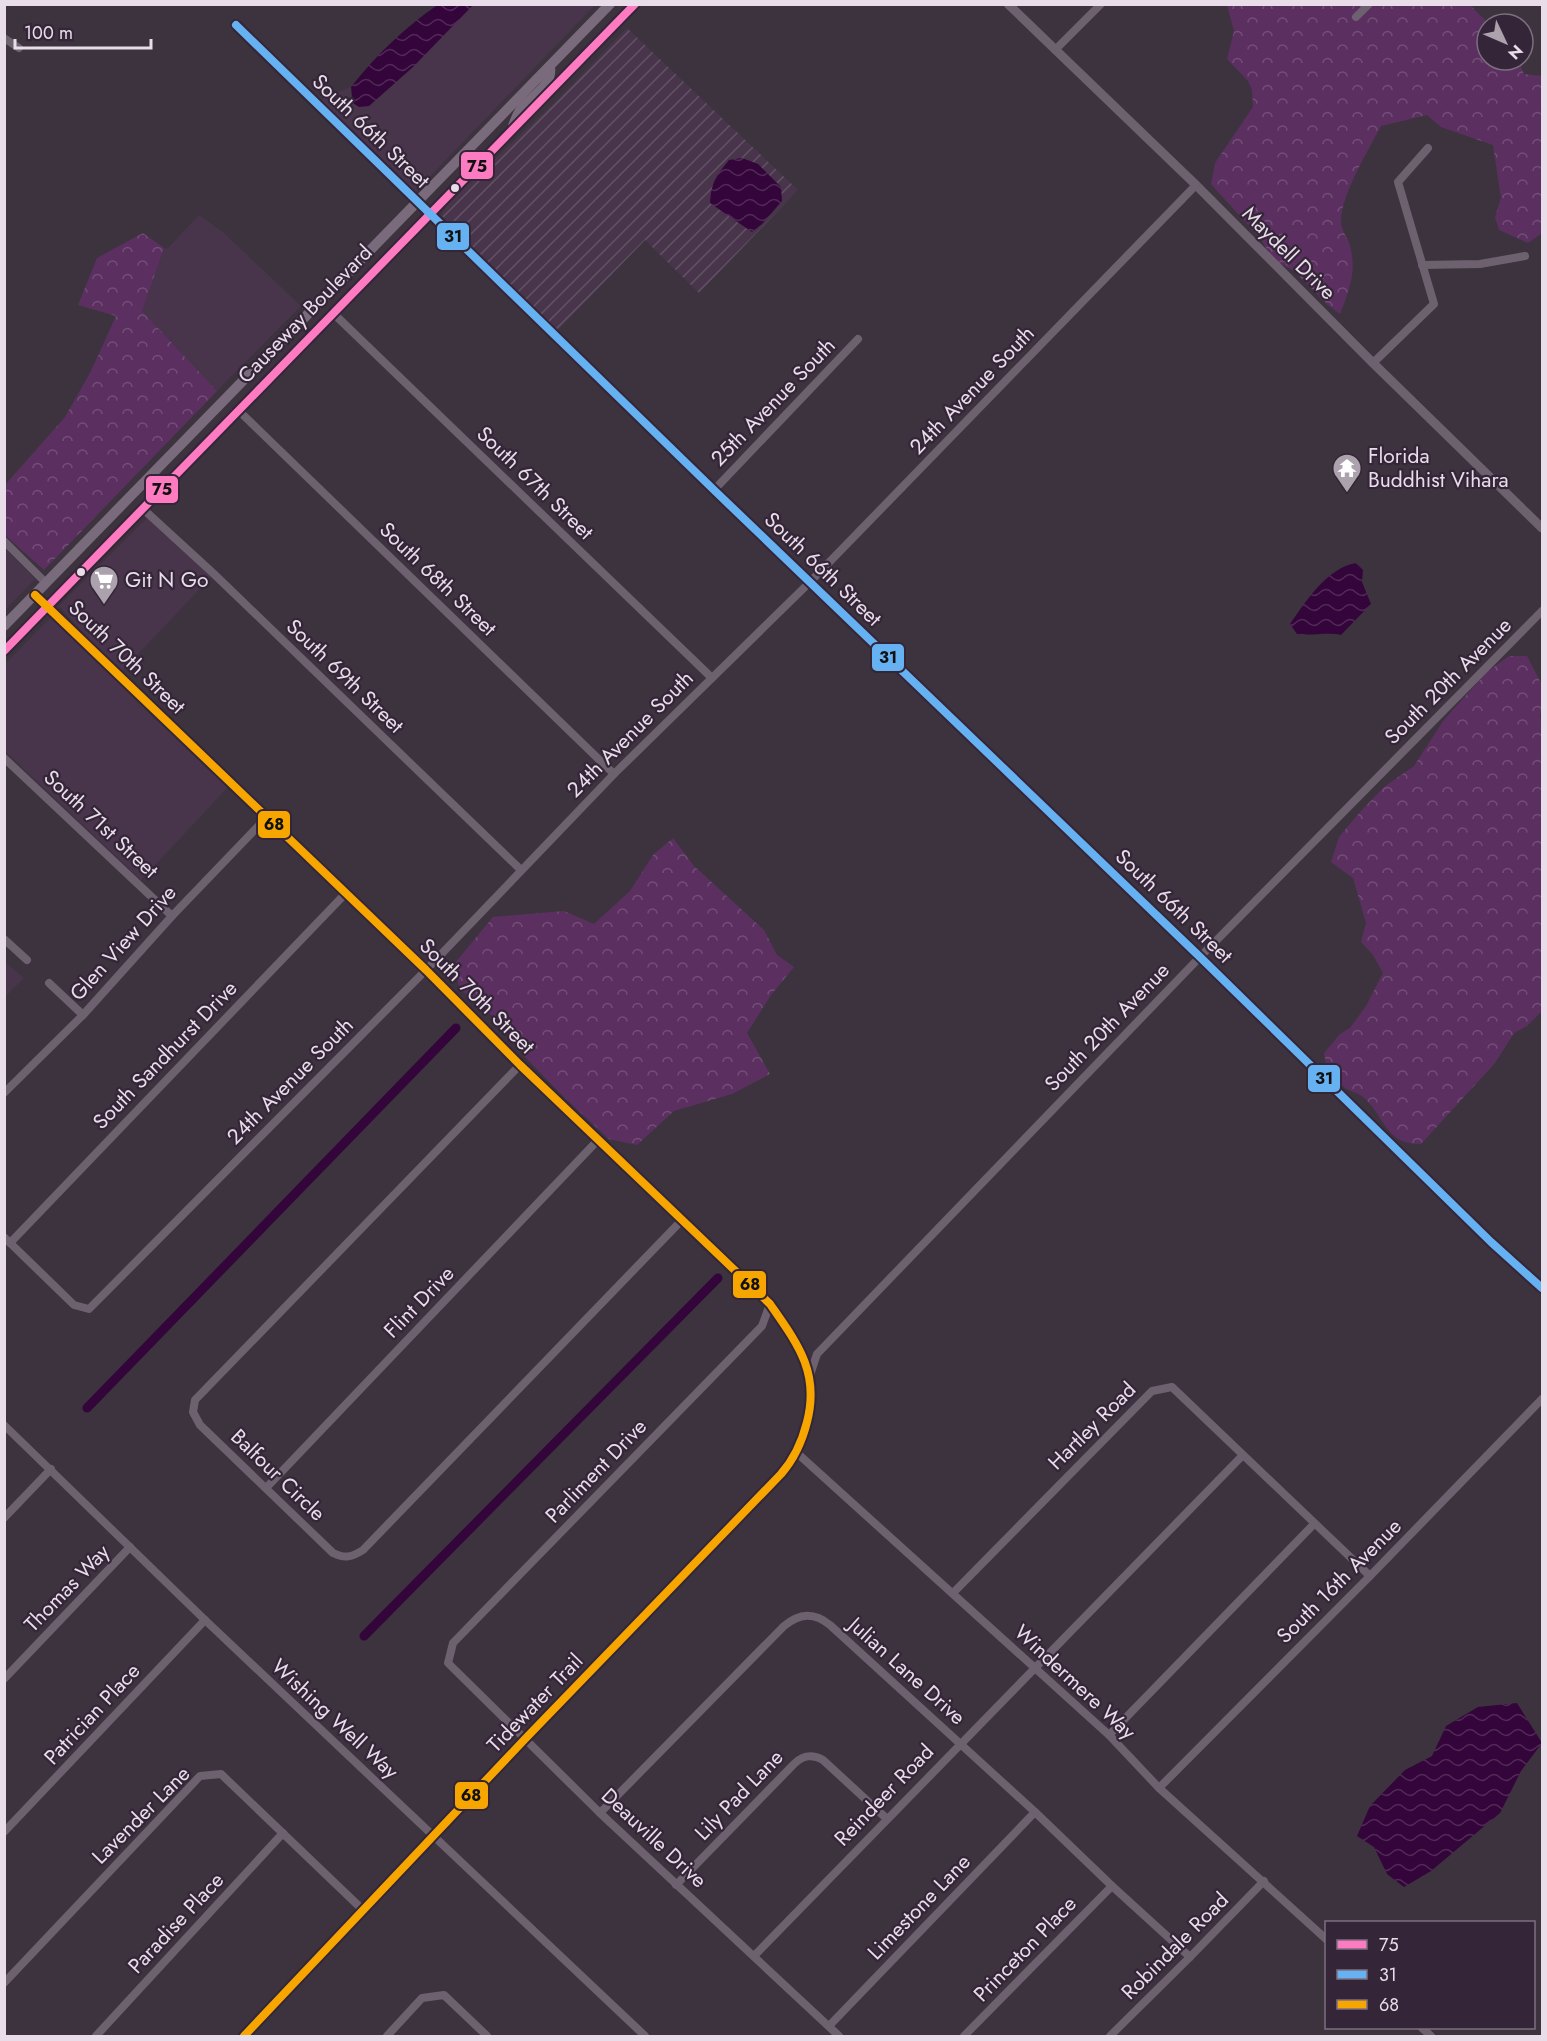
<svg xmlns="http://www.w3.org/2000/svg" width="1547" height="2041" font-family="Jost,sans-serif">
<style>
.built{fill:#48354b}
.industrial{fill:url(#industrial-furrows)}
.forest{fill:url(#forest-crowns)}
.water{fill:url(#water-waves)}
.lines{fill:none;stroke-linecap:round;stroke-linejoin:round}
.canal{stroke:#33053a;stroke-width:9}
.minor{stroke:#6d616f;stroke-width:8}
.tertiary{stroke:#6d616f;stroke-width:9}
.secondary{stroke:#796b7b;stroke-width:10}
.bus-1-casing{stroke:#352538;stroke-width:12}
.bus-2-casing{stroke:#352538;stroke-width:12}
.bus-3-casing{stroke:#352538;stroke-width:12}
.bus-1{stroke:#fe7ac1;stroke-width:8}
.bus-2{stroke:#66b1f2;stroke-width:8}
.bus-3{stroke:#f7a600;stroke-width:8}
.bus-dot{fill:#e8dde9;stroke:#352538;stroke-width:2}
.labels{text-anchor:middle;stroke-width:4.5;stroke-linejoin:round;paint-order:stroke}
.street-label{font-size:21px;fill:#e8dde9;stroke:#352538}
.poi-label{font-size:21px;fill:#e8dde9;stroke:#352538;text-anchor:start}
.line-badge{stroke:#352538;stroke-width:2}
.pale-badge-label{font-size:16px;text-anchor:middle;font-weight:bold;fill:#111}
</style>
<defs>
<pattern id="industrial-furrows" width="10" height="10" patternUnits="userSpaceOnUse" patternTransform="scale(1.5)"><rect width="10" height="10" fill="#48354b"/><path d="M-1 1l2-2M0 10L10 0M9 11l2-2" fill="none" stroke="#625265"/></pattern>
<pattern id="forest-crowns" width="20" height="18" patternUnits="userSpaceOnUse" patternTransform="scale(1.5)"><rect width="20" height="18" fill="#5b3061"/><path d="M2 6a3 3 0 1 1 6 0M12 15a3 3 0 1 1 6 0" fill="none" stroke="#734e78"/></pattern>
<pattern id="water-waves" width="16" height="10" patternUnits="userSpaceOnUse" patternTransform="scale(1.5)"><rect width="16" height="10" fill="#33053a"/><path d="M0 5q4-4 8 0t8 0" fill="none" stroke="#512956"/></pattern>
</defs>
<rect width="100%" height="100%" fill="#3c333e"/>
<!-- built -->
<g class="built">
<polygon points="473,5 595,5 415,192 323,103 323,98 351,87 351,97 369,106 413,67"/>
<polygon points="199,215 224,233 301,306 217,391 142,311 164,248 167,249"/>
<polygon points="150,515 214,574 120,673 59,606"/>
<polygon points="5,548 35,579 5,610 4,610"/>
<polygon points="52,616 148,708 146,710 228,787 141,880 5,751 4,665"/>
<polygon points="5,962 24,978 5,997"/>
</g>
<!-- industrial -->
<polygon class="industrial" points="627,28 798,190 699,293 645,240 556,332 441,215 447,205 559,98"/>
<!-- forest -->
<g class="forest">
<path d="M 1227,5 L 1470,5 L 1489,24 L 1487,24 L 1487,60 L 1518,60 L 1524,74 L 1542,76 L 1542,233 L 1528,243 L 1499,230 L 1495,217 L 1501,198 L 1493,145 L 1441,127 L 1427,115 L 1381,126 C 1368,151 1342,193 1341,220 C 1340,229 1348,238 1350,246 C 1357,270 1349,291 1340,314 L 1328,305 L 1294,271 L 1274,260 L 1259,237 L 1211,184 L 1215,163 L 1253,107 L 1252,90 L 1248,81 L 1227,59 L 1234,31 Z"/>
<polygon points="143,233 164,248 142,311 217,391 44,570 5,535 5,485 65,417 91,371 116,316 78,305 97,258"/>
<path d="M 1509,656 L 1527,656 L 1542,685 L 1542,705 L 1540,716 L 1542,730 L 1542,1011 L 1527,1026 L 1514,1033 L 1495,1063 L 1421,1144 C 1385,1145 1385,1115 1362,1096 C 1359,1094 1353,1092 1349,1090 C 1332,1080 1327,1073 1324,1053 L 1340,1034 L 1350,1028 L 1366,1006 L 1383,973 L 1373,955 L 1361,942 L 1366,923 L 1353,878 L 1331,862 L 1339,837 L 1360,812 L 1384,787 L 1414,766 L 1443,721 L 1487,672 Z"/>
<polygon points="673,838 694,866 764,930 777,955 794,967 771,995 747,1033 770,1074 732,1094 674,1111 637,1145 609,1139 564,1097 525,1057 495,1018 459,988 455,963 493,917 564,911 594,924 630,891 653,855"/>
</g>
<!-- water -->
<g class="water">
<path d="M 439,4 L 473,5 L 413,67 L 369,106 L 359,107 L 353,103 L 351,87 C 376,55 405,27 439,4 Z"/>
<path d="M 742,158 L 758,164 L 781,187 L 782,201 L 762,224 L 752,232 L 710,203 C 711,183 716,176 729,160 Z"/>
<path d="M 1356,563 L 1363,570 L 1362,582 L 1371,604 L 1341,635 C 1326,632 1313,636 1297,634 L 1290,624 C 1306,601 1327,568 1356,563 Z"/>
<polygon points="1517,1703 1542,1743 1521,1771 1500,1813 1431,1871 1404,1887 1387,1874 1374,1847 1357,1836 1370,1806 1405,1770 1432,1756 1446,1726 1478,1707"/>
</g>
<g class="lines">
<!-- canal -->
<g class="canal">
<polyline points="87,1408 456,1028"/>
<polyline points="364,1636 718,1278"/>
</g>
<!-- minor -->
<g class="minor">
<polyline points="1356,17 1369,4"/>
<polyline points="236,25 714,490 1200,957 1491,1242 1542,1288"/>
<polyline points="4,38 19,48"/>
<polyline points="1055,50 1101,4"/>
<polyline points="1422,265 1480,264 1525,256"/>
<polyline points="333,313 712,678"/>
<polyline points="1373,363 1434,304 1398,182 1428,148"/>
<polyline points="238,410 614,774"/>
<polyline points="714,490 858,339"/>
<polyline points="142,508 214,574 521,870"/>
<polyline points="4,541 46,583"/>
<path d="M 48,607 L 426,970 L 520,1065 L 770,1304 C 797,1343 820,1372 807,1422 C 802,1442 795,1458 781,1474 L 525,1739 L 244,2036"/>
<polyline points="4,758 172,916"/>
<polyline points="4,939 27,960"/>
<polyline points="49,983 83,1015"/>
<path d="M 520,1065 L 195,1400 L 193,1412 L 200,1425 L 333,1553 C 345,1559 352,1557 363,1550 L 682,1220"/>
<polyline points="4,1093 83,1015 172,916 267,817"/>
<polyline points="4,1237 74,1305 89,1309 426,970 614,774 810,582 1196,185"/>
<polyline points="10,1243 346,893"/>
<polyline points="770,1304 762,1326 453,1643 448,1663 600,1813 839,2036"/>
<polyline points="810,1375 817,1354 1200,957 1542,611"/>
<polyline points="4,1425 205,1620 645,2036"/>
<polyline points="797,1453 1109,1735 1159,1788 1326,1939"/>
<polyline points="266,1488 598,1140"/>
<polyline points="4,1518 51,1469"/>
<polyline points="953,1593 1152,1391 1172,1387 1370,1576"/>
<polyline points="4,1679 130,1547"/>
<polyline points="1109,1735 1314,1524"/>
<polyline points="1159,1788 1370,1576 1542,1399"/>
<path d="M 600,1813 L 784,1626 C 800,1613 814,1612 830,1625 L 1035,1812 L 1112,1886 L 1190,1957"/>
<polyline points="4,1832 205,1620"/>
<path d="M 676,1885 L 794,1764 C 803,1755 812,1754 823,1760 L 886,1818"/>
<polyline points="754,1956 1243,1455"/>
<polyline points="4,1983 200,1776 221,1774 364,1911"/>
<polyline points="829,2026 1035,1812"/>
<polyline points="1422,2028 1431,2036"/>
<polyline points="96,2036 283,1833"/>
<polyline points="387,2036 422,1998 444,1995 487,2036"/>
<polyline points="964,2036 1112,1886"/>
<polyline points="1110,2036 1190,1957 1264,1881"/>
</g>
<!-- tertiary -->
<polyline class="tertiary" points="1008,4 1196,185 1373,363 1542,528"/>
<!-- secondary -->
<g class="secondary">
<path d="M 513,126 C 515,120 517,114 521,109 C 532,96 553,85 550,67"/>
<polyline points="4,626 610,4"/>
<polyline points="4,651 635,4"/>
</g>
<!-- bus-1 casing -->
<g class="bus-1-casing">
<polyline id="bus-1" points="4,651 635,4"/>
</g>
<!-- bus-2 casing -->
<g class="bus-2-casing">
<polyline id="bus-2" points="236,25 714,490 1200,957 1491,1242 1542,1288"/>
</g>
<!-- bus-3 casing -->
<g class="bus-3-casing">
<path id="bus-3" d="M 35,595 L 426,970 L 520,1065 L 770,1304 C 797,1343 820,1372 807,1422 C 802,1442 795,1458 781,1474 L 525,1739 L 244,2036"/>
</g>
<!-- bus-1 -->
<use href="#bus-1" class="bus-1"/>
<!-- bus-2 -->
<use href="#bus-2" class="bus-2"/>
<!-- bus-3 -->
<use href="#bus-3" class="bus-3"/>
</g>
<!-- icons -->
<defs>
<g id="temple-pin" transform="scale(1.5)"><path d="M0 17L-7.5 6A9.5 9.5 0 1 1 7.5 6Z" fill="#aca2ad" stroke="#352538"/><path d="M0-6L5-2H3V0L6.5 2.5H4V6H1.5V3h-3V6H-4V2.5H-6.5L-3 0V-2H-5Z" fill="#fff"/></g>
<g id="supermarket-pin" transform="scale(1.5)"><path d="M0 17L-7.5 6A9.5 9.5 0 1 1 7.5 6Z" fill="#aca2ad" stroke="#352538"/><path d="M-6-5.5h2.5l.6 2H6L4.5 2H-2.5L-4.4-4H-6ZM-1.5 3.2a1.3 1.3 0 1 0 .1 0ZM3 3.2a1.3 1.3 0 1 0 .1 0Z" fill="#fff"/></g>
</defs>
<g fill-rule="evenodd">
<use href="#temple-pin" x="1347" y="468"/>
<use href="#supermarket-pin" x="104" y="580"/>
</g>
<!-- markers -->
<g class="bus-dot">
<circle cx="455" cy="188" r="5"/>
<circle cx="81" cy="572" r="5"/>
</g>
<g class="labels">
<!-- street labels -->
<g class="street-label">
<text transform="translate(371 131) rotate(44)" y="7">South 66th Street</text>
<text transform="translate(1289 253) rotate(45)" y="7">Maydell Drive</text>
<text transform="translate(305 314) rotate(-46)" y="7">Causeway Boulevard</text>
<text transform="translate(972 390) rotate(-46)" y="7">24th Avenue South</text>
<text transform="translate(773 402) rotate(-46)" y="7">25th Avenue South</text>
<text transform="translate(535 483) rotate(44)" y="7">South 67th Street</text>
<text transform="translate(823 569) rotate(44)" y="7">South 66th Street</text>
<text transform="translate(438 579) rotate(44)" y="7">South 68th Street</text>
<text transform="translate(127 657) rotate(44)" y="7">South 70th Street</text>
<text transform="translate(345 676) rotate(44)" y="7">South 69th Street</text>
<text transform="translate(1448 681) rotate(-45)" y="7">South 20th Avenue</text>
<text transform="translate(630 734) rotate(-45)" y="7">24th Avenue South</text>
<text transform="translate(101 824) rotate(43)" y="7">South 71st Street</text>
<text transform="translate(1174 906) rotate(44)" y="7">South 66th Street</text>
<text transform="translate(123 943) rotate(-48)" y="7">Glen View Drive</text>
<text transform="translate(477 996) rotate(45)" y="7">South 70th Street</text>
<text transform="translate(1107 1027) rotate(-46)" y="7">South 20th Avenue</text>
<text transform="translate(165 1055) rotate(-46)" y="7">South Sandhurst Drive</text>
<text transform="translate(290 1081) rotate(-45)" y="7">24th Avenue South</text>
<text transform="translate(419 1302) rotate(-46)" y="7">Flint Drive</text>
<text transform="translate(1092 1426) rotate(-45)" y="7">Hartley Road</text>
<text transform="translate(596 1471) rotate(-46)" y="7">Parliment Drive</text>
<text transform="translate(278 1475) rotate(44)" y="7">Balfour Circle</text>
<text transform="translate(1339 1581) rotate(-45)" y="7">South 16th Avenue</text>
<text transform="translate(67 1588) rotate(-46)" y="7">Thomas Way</text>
<text transform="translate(907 1671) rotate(42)" y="7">Julian Lane Drive</text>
<text transform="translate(1075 1682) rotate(43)" y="7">Windermere Way</text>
<text transform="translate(535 1703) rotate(-46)" y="7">Tidewater Trail</text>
<text transform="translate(92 1714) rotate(-47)" y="7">Patrician Place</text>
<text transform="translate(335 1719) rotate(43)" y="7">Wishing Well Way</text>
<text transform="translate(739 1795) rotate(-46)" y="7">Lily Pad Lane</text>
<text transform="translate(884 1795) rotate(-46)" y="7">Reindeer Road</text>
<text transform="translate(141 1815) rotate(-45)" y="7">Lavender Lane</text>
<text transform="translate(654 1838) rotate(43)" y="7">Deauville Drive</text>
<text transform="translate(919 1907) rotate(-46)" y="7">Limestone Lane</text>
<text transform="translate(176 1923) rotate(-47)" y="7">Paradise Place</text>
<text transform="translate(1175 1946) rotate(-45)" y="7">Robindale Road</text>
<text transform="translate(1025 1949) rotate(-46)" y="7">Princeton Place</text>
</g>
<!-- poi labels -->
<g class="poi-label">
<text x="1368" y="463">Florida<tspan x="1368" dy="24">Buddhist Vihara</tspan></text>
<text x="125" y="587">Git N Go</text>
</g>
</g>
<g class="line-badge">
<rect x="460" y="151" width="34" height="29" rx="6" fill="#fe7ac1"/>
<rect x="436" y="222" width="34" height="29" rx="6" fill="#66b1f2"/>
<rect x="145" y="475" width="34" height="29" rx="6" fill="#fe7ac1"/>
<rect x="871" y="643" width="34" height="29" rx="6" fill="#66b1f2"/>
<rect x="257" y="810" width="34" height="29" rx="6" fill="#f7a600"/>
<rect x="1307" y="1064" width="34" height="29" rx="6" fill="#66b1f2"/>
<rect x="732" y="1270" width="35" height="29" rx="6" fill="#f7a600"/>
<rect x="454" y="1781" width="35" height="29" rx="6" fill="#f7a600"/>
</g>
<g class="pale-badge-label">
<text x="477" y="172">75</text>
<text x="453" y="242">31</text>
<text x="162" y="495">75</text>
<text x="888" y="663">31</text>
<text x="274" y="830">68</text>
<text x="1324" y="1084">31</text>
<text x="750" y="1290">68</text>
<text x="471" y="1801">68</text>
</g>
<!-- border -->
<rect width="1547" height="2041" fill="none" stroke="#e8dde9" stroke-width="12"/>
<!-- legend -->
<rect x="1325" y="1921" width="210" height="108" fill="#352538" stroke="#7d6f7f" stroke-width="1.5"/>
<rect x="1337" y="1940" width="30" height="9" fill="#fe7ac1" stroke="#7d6f7f" stroke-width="1.5"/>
<text x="1379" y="1951" font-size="18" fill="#e8dde9">75</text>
<rect x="1337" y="1970" width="30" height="9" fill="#66b1f2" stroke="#7d6f7f" stroke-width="1.5"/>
<text x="1379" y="1981" font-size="18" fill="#e8dde9">31</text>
<rect x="1337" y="2000" width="30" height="9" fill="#f7a600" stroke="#7d6f7f" stroke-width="1.5"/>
<text x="1379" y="2011" font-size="18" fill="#e8dde9">68</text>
<!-- north arrow -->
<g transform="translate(1505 42) rotate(134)"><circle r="28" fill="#352538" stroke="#7d6f7f" stroke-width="1.5"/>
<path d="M0-4.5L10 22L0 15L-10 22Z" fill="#aca2ad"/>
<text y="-9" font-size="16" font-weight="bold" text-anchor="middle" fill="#e8dde9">N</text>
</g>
<!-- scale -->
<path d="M15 39v9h136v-9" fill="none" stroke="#e8dde9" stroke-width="3"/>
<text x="24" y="39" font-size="18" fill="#e8dde9" stroke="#352538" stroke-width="4.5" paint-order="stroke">100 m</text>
</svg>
